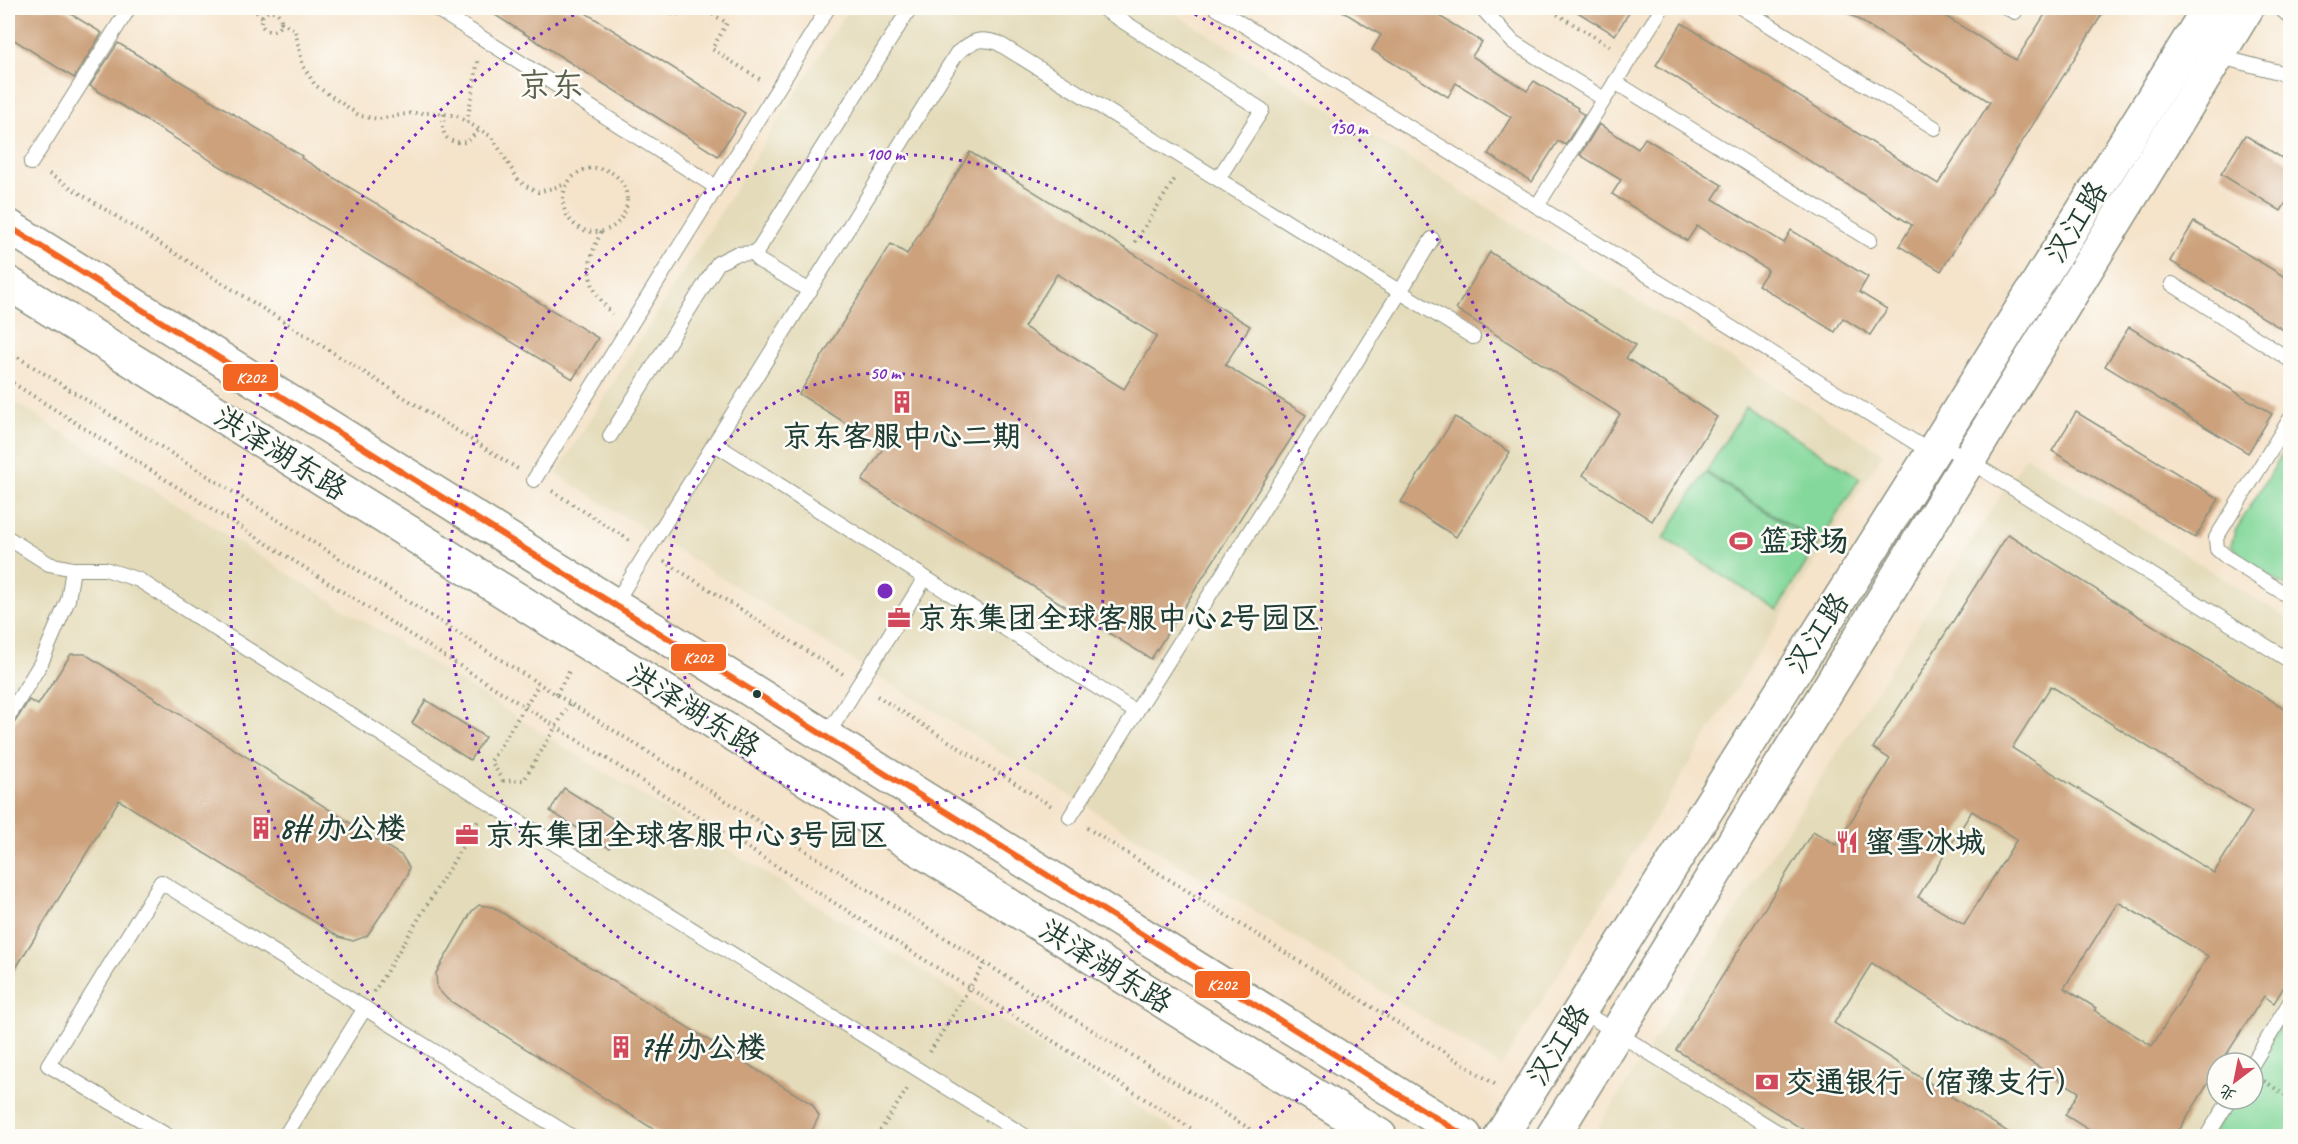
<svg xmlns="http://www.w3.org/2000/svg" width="2298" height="1144" font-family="Caveat,'LXGW WenKai TC',sans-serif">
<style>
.built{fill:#e4dbba;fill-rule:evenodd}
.green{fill:#84d89b;stroke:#528a68;stroke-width:1.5}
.building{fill:#cca17b;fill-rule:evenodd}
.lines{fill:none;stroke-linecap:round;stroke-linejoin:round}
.service-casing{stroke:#8a907f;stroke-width:16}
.tertiary-casing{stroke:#8a907f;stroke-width:36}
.primary-casing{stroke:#8a907f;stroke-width:36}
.path{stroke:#8a907f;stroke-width:4;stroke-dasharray:1.5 4.5;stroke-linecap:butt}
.service{stroke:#fff;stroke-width:14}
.tertiary{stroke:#fff;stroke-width:33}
.primary{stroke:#fff;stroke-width:33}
.bus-1-casing{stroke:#fdfcf7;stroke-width:10}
.bus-1{stroke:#f26522;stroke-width:6}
.ring{fill:none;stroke:#7b2cbf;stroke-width:3;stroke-dasharray:3 6}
.bus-dot{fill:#1f3d34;stroke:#fdfcf7;stroke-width:2}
.labels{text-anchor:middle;stroke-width:5;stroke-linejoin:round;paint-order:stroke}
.street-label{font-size:30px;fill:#1f3d34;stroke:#fdfcf7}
.poi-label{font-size:30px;font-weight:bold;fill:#1f3d34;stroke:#fdfcf7;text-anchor:start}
.quarter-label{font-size:33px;fill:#5c604d;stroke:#fdfcf7}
.centre{fill:#7b2cbf;stroke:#fdfcf7;stroke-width:3}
.ring-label{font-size:18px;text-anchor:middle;font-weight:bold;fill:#7b2cbf;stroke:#fdfcf7;stroke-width:5;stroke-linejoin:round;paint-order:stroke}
.line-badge{stroke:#fdfcf7;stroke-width:2}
.badge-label{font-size:16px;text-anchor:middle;font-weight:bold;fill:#fff}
</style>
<rect width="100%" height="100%" fill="#fdfcf7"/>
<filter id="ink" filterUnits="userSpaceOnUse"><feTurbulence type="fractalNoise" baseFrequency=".0167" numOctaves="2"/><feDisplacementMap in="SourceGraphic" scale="12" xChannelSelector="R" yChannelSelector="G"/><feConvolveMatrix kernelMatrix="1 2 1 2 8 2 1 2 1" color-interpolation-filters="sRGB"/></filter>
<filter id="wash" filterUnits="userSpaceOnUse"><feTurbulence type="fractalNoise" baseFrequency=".008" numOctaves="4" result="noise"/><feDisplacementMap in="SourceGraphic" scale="24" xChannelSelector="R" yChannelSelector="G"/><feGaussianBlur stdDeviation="1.35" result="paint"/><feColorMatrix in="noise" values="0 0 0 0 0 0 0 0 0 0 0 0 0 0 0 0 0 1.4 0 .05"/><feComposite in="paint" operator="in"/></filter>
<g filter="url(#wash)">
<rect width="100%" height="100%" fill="#f5e3ca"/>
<!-- built -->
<g class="built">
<polygon points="849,8 1166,8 1883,453 1501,1066 556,474"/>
<polygon points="8,398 1185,1136 8,1136"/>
<path d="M 2026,456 L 2290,620 L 2290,1136 L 1604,1136 L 1596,1131 ZM 2217,1063 L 2253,1063 L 2253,1099 L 2217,1099 Z"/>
</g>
<!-- green -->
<g class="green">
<polygon points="1746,407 1860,478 1819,543 1706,472"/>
<polygon points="2290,442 2290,585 2285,586 2242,558 2231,545 2235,531"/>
<polygon points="1705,473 1818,544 1777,610 1664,538"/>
<polygon points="2290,1009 2290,1136 2211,1136 2234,1099 2253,1099 2253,1069"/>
</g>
<g id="blocks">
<!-- building -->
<g class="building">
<polygon points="8,8 61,8 102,33 74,78 8,36"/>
<polygon points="484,8 578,8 745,113 718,156"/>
<polygon points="1337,8 1426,8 1482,42 1472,56 1527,91 1534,81 1578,108 1577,110 1584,115 1565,145 1558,141 1532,182 1488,154 1511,117 1456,83 1448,97 1372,50 1381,35"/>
<polygon points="1571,8 1632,8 1615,35"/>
<polygon points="1840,8 1932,8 2016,60 2049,8 2106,8 1941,271 1899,246 1912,225 1656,65 1682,23 1938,184 1990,102"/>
<polygon points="118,43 302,156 301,158 598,338 573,379 276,199 275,200 90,86"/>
<polygon points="1599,124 1638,149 1645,138 1722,185 1713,199 1784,243 1791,230 1868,277 1859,292 1887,309 1870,335 1843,318 1835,332 1758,285 1768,270 1697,226 1687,241 1612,194 1621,180 1580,155"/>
<polygon points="2245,135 2290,163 2290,196 2281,211 2221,174"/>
<path d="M 970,152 L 1250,326 L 1225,365 L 1306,415 L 1151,659 L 862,481 L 884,447 L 799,394 L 891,244 L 907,254 ZM 1057,274 L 1157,336 L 1124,389 L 1024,327 Z"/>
<polygon points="2194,222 2290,280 2290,334 2170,261"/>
<polygon points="1490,252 1635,345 1626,358 1717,417 1652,521 1583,475 1620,414 1456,309"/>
<polygon points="2129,327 2272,414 2248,453 2105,366"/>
<polygon points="2076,412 2219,499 2195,538 2052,451"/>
<polygon points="1455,417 1510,452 1456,537 1401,502"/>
<path d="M 2008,534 L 2290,712 L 2290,977 L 2274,1003 L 2264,996 L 2221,1063 L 2217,1063 L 2217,1069 L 2175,1137 L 2100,1137 L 2065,1115 L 2079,1092 L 1872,963 L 1834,1023 L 2016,1137 L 1815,1137 L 1676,1050 L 1813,831 L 1836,845 L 1890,759 L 1873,748 ZM 2051,686 L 2252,812 L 2214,873 L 2012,748 ZM 1972,811 L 2017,839 L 1964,925 L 1918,897 ZM 2118,902 L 2208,956 L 2152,1046 L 2094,1010 L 2096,1008 L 2064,988 Z"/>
<polygon points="71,654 85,654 402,856 409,867 407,876 367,936 353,941 339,937 119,800 8,981 8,726 15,722 29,700 38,705"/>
<polygon points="426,700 485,737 470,760 412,723"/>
<polygon points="564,788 623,825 609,848 550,811"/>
<polygon points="479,905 493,907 812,1104 819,1116 809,1137 666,1137 447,999 437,988 436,973 472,911"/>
</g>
</g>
</g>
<g filter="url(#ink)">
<use href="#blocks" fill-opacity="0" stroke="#8a907f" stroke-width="1.5"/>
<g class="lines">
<!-- service casing -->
<g class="service-casing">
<g id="service">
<polyline points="435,8 716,187"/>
<polyline points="1102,8 1262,110 1218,179"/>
<polyline points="1216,8 1537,206 1662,8"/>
<polyline points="1482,8 1513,42 1604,99"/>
<polyline points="1742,8 1935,128"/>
<polyline points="2007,8 2015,12"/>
<polyline points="2280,8 2290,17"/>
<polyline points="2217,56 2290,75"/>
<polyline points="1615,82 1870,240"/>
<polyline points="31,163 129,8"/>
<polyline points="1537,206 1932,453"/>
<polyline points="2172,284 2290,360"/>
<polyline points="810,291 758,260 756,253 910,8"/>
<polyline points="2290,419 2216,538 2217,549 2229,559 2290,597"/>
<polyline points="610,436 718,263 736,254 756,253"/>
<polyline points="1939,442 2290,661"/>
<polyline points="715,444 1136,712"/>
<polyline points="534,480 828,8"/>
<polyline points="8,538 49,564 73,569 105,569 139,580 489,803 1025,1136"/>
<path d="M 614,605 L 957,53 C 973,41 978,37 998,43 L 1473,337"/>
<polyline points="8,717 41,663 68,600 73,569"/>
<polyline points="826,737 925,578"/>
<polyline points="1070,817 1400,292 1432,239"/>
<polyline points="1580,1010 1784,1136"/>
<polyline points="2253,1063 2290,1002"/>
<polyline points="168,1136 48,1065 161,882 571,1136"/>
<polyline points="285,1136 365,1008"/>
<polyline points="2207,1136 2230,1099"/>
</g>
</g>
<!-- tertiary casing -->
<g class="tertiary-casing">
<g id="tertiary">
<polyline points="1501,1136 1932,453 2209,8"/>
<polyline points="1553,1136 2247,8"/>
</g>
</g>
<!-- primary casing -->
<g class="primary-casing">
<g id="primary">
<polyline points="8,226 1465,1136"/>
<polyline points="8,283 1380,1136"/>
</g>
</g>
<!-- path -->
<g class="path">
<polyline points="252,8 262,17"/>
<polyline points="661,8 676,16 681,8"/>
<polyline points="702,8 727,23 712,49 761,80"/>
<polyline points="1547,8 1611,47"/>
<circle cx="271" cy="21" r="10"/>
<polyline points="281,22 295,30 303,66 315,85 360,116 379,119 412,113 438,113 457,116 492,137 519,181 528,187 538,192 567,184"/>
<path d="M 444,114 C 441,134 444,144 467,142 L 480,129"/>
<polyline points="467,122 478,60"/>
<circle cx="595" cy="200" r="32"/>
<polyline points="49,174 518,469"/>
<path d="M 601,232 C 584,268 585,283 612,314"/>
<polyline points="1135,242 1176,177"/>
<polyline points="8,351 1261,1136"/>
<polyline points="8,380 1203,1136"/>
<polyline points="552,491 629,540"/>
<polyline points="664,561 843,674"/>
<polyline points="556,694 571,669"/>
<polyline points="877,696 1053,807"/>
<polyline points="503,781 491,761 539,684"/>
<polyline points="503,781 524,780 570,703"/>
<polyline points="1087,828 1498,1086"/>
<polyline points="374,992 478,821"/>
<polyline points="930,1052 985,963"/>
<polyline points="2264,1081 2290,1098"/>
<polyline points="877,1136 909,1086"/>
</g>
<!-- service -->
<use href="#service" class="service"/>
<!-- tertiary -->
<use href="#tertiary" class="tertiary"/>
<!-- primary -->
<use href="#primary" class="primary"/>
<!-- bus-1 casing -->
<g class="bus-1-casing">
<polyline id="bus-1" points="8,226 1465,1136"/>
</g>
<!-- bus-1 -->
<use href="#bus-1" class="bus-1"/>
</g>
</g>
<!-- distance rings -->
<g class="ring">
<circle cx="885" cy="591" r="218"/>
<circle cx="885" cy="591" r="437"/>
<path d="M519 1134A655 655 0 0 1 583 10M1187 10A655 655 0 0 1 1251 1134"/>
</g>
<!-- icons -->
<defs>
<g id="building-bare" transform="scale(1.8)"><path d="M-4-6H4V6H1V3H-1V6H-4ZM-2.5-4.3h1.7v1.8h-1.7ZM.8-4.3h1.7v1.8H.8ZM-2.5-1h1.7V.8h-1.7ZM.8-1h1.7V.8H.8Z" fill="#d1495b" stroke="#fdfcf7" stroke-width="2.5" paint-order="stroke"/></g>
<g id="stadium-bare" transform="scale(1.8)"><path d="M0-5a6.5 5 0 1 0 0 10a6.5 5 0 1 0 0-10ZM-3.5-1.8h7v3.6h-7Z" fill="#d1495b" stroke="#fdfcf7" stroke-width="2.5" paint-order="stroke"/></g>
<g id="office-bare" transform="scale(1.8)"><path d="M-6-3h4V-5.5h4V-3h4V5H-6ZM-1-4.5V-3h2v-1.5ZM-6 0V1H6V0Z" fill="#d1495b" stroke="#fdfcf7" stroke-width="2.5" paint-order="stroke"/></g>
<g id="restaurant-bare" transform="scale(1.8)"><path d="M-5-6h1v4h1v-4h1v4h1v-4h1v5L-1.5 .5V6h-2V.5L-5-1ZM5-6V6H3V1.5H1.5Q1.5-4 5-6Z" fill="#d1495b" stroke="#fdfcf7" stroke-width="2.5" paint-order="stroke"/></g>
<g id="bank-bare" transform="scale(1.8)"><path d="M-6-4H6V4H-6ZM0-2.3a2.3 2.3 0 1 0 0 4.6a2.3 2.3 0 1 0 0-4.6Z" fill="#d1495b" stroke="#fdfcf7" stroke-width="2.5" paint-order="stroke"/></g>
</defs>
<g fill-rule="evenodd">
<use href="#building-bare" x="902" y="402"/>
<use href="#stadium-bare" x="1741" y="541"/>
<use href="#office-bare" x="899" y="618"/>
<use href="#building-bare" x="261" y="828"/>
<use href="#office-bare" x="467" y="835"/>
<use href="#restaurant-bare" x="1847" y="842"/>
<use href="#building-bare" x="621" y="1047"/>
<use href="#bank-bare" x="1767" y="1082"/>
</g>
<!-- markers -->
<circle class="bus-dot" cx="757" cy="694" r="5"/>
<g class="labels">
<!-- street labels -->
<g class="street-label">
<text transform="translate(2076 222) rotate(-58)" y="10">汉江路</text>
<text transform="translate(281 453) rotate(32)" y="10">洪泽湖东路</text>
<text transform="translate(1817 633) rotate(-57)" y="10">汉江路</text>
<text transform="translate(694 710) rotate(32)" y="10">洪泽湖东路</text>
<text transform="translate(1106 966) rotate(32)" y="10">洪泽湖东路</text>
<text transform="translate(1558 1045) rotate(-58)" y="10">汉江路</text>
</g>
<!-- poi labels -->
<g class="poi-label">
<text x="902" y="446" text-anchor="middle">京东客服中心二期</text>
<text x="1759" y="551">篮球场</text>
<text x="917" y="628">京东集团全球客服中心2号园区</text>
<text x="279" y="838">8# 办公楼</text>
<text x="485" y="845">京东集团全球客服中心3号园区</text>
<text x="1865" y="852">蜜雪冰城</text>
<text x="639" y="1057">7# 办公楼</text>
<text x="1785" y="1092">交通银行（宿豫支行）</text>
</g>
<!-- quarter labels -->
<g class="quarter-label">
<text x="551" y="96">京东</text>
</g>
</g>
<circle cx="885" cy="591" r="9" class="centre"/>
<g class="ring-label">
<text x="1348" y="134">150 m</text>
<text x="885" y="160">100 m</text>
<text x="885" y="379">50 m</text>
</g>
<g class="line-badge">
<rect x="222" y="363" width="57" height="29" rx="6" fill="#f26522"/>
<rect x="670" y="643" width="57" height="29" rx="6" fill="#f26522"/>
<rect x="1194" y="970" width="57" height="29" rx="6" fill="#f26522"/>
</g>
<g class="badge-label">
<text x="251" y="383">K202</text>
<text x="698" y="663">K202</text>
<text x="1222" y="990">K202</text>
</g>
<!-- margin -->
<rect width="2298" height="1144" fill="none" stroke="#fdfcf7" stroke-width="30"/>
<!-- north arrow -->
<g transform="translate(2235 1081) rotate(212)"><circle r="28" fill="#fdfcf7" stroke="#a4b0a9" stroke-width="1.5"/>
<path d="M0-4.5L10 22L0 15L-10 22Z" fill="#d1495b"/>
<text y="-9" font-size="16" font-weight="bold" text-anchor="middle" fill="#1f3d34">北</text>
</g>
</svg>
